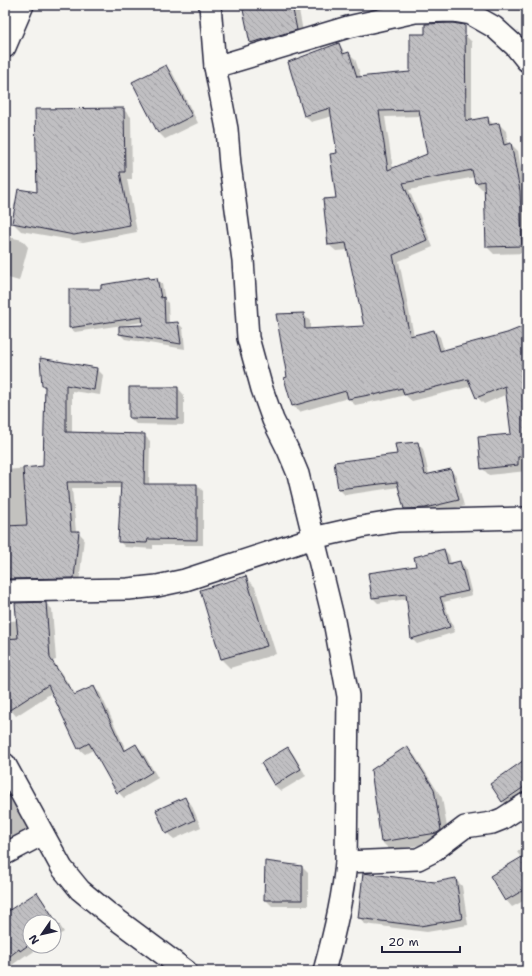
<svg xmlns="http://www.w3.org/2000/svg" width="532" height="976" font-family="'Shantell Sans',sans-serif">
<style>
.shadow{fill:#0003;fill-rule:evenodd}
.building{fill:url(#building-back-hatch);stroke:#22223b;fill-rule:evenodd}
.lines{fill:none;stroke-linecap:round;stroke-linejoin:round}
.street-casing{stroke:#22223b;stroke-width:24}
.street{stroke:#fdfcf7;stroke-width:21}
</style>
<defs>
<pattern id="building-back-hatch" width="6" height="6" patternUnits="userSpaceOnUse"><rect width="6" height="6" fill="#c0bfc2"/><path d="M-1 5l2 2M0 0l6 6M5-1l2 2" fill="none" stroke="#a5a4a8"/></pattern>
</defs>
<rect width="100%" height="100%" fill="#f4f3ef"/>
<filter id="ink" filterUnits="userSpaceOnUse"><feTurbulence type="fractalNoise" baseFrequency=".025" numOctaves="2"/><feDisplacementMap in="SourceGraphic" scale="8" xChannelSelector="R" yChannelSelector="G"/><feConvolveMatrix kernelMatrix="1 2 1 2 8 2 1 2 1" color-interpolation-filters="sRGB"/></filter>
<g filter="url(#ink)">
<!-- shadow -->
<g class="shadow">
<polygon points="243,5 298,5 304,37 258,49 251,42"/>
<polygon points="484,5 521,5 521,11 490,10"/>
<path d="M 465,35 L 472,42 L 472,121 L 487,118 L 494,125 L 499,124 L 506,131 L 508,145 L 511,144 L 518,151 L 526,199 L 527,253 L 494,254 L 487,247 L 485,189 L 482,189 L 476,183 L 475,177 L 409,190 L 433,247 L 399,261 L 414,336 L 434,331 L 440,337 L 444,351 L 507,334 L 527,326 L 527,471 L 489,475 L 482,468 L 512,435 L 507,394 L 484,404 L 477,397 L 472,386 L 412,401 L 405,395 L 382,401 L 381,400 L 355,405 L 348,398 L 299,412 L 293,406 L 289,377 L 303,314 L 310,321 L 310,330 L 365,327 L 349,250 L 336,251 L 329,245 L 337,199 L 338,153 L 333,116 L 311,122 L 305,116 L 289,63 L 339,44 L 346,54 L 349,53 L 355,59 L 361,77 L 411,72 ZM 421,116 L 428,154 L 393,169 L 385,117 Z"/>
<polygon points="165,66 172,72 198,123 165,139 159,133 133,82"/>
<polygon points="123,109 131,117 132,179 127,179 137,232 83,242 21,231 13,223 38,193"/>
<polygon points="5,236 22,240 28,247 19,281 5,277"/>
<polygon points="157,279 162,284 165,300 168,303 169,324 178,323 183,328 185,349 125,339 120,334 144,325 143,322 75,332 70,328 103,290"/>
<polygon points="5,356 7,358 7,380 5,380 5,411"/>
<polygon points="97,369 103,375 100,395 72,391 72,433 144,435 150,441 149,485 197,485 203,491 203,545 153,545 153,549 125,547 119,541 122,488 72,488 76,532 78,532 84,538 79,583 5,587 5,470 44,467 46,389 43,386"/>
<polygon points="178,388 184,395 184,425 136,424 130,418"/>
<polygon points="417,443 423,449 429,475 450,470 456,476 464,506 431,514 410,514 404,508 399,487 345,495 339,489"/>
<polygon points="444,550 449,555 451,564 460,562 465,567 472,595 444,602 455,632 417,644 412,639 407,599 378,603 373,598 370,574 417,567"/>
<polygon points="246,578 255,587 276,654 230,668 221,659 201,591"/>
<polygon points="46,603 52,609 56,660 53,661 76,695 93,687 100,693 126,750 136,745 142,751 158,778 124,798 118,792 93,750 85,754 78,748 53,692 16,716 5,703 5,622 18,620"/>
<polygon points="288,748 294,755 306,776 281,791 274,785"/>
<polygon points="407,748 415,756 442,798 449,839 445,841 390,850 382,842"/>
<polygon points="527,771 527,795 509,808 503,801"/>
<polygon points="5,789 32,834 5,847"/>
<polygon points="184,798 191,804 201,827 174,839 167,833"/>
<polygon points="527,845 527,899 512,907 506,900 522,859 517,852"/>
<polygon points="302,867 308,873 308,906 272,906 265,899"/>
<polygon points="455,879 462,886 468,925 427,932 365,924 359,917 435,883"/>
<polygon points="37,894 43,900 64,932 54,938 54,922 30,922 30,946 42,946 27,956 26,955 5,970 5,914"/>
</g>
<!-- building -->
<g class="building">
<polygon points="242,5 292,5 297,30 250,43"/>
<path d="M 452,23 L 465,25 L 466,121 L 488,117 L 489,125 L 499,123 L 504,145 L 511,143 L 520,191 L 522,246 L 486,247 L 484,181 L 475,183 L 472,170 L 403,183 L 427,240 L 393,255 L 410,336 L 434,330 L 440,351 L 507,333 L 527,325 L 527,456 L 518,457 L 518,465 L 481,469 L 478,437 L 511,434 L 505,386 L 476,398 L 468,379 L 404,395 L 402,388 L 374,395 L 374,394 L 348,399 L 346,391 L 292,406 L 284,378 L 287,377 L 276,314 L 304,313 L 305,329 L 364,326 L 346,243 L 328,245 L 323,199 L 336,198 L 330,154 L 337,153 L 330,108 L 304,116 L 288,62 L 339,43 L 343,54 L 349,52 L 357,77 L 410,72 L 410,34 L 425,34 L 425,24 ZM 419,110 L 427,154 L 388,170 L 379,111 Z"/>
<polygon points="166,65 192,116 158,133 132,82"/>
<polygon points="124,108 125,172 120,172 130,225 74,235 12,223 18,189 37,192 35,109"/>
<polygon points="149,277 150,279 157,278 161,298 164,297 165,323 178,322 181,344 119,334 119,326 143,325 142,317 69,328 69,289 101,289 101,285"/>
<polygon points="40,358 97,368 94,390 66,385 66,432 145,434 144,484 197,484 197,540 148,539 147,543 118,542 121,482 67,482 71,531 79,531 74,578 5,579 5,526 27,525 23,468 43,466 45,386 42,386"/>
<polygon points="129,387 178,387 178,419 129,418"/>
<polygon points="418,442 425,475 451,469 459,500 425,508 404,509 397,482 338,489 334,462 397,454 395,444"/>
<polygon points="444,549 448,564 460,561 468,591 440,597 450,627 411,639 406,594 372,598 368,573 416,566 414,557"/>
<polygon points="246,576 267,646 221,659 200,590"/>
<polygon points="46,602 50,658 74,695 94,686 124,751 136,744 152,772 117,793 89,743 78,749 48,685 5,713 5,639 18,638 15,603"/>
<polygon points="407,746 434,789 441,830 437,833 381,842 371,770"/>
<polygon points="288,747 301,769 274,785 261,763"/>
<polygon points="527,758 527,785 502,802 490,784"/>
<polygon points="185,797 195,820 166,834 156,810"/>
<polygon points="527,854 527,888 505,901 490,876"/>
<polygon points="265,861 302,866 302,900 264,900"/>
<polygon points="363,873 435,882 456,878 462,919 420,926 358,918"/>
<polygon points="37,892 59,926 54,929 54,922 30,922 30,944 20,951 19,949 5,960 5,913"/>
</g>
<g class="lines">
<!-- street casing -->
<g class="street-casing">
<g id="street">
<path d="M 210,5 L 215,67 L 227,129 L 230,165 L 243,260 L 248,338 L 262,389 L 273,420 L 288,450 L 298,474 L 334,621 L 348,696 L 346,862 C 343,899 334,935 324,971"/>
<polyline points="5,47 23,5"/>
<polyline points="215,67 348,27 415,12 453,11 471,14 494,27 515,46 527,61"/>
<polyline points="5,591 128,589 157,586 185,580 313,538 361,527 398,521 527,518"/>
<polyline points="5,764 62,868 80,890 108,913 186,971"/>
<polyline points="5,854 43,834"/>
<polyline points="346,862 418,859 432,852 465,827 492,823 502,819 527,803"/>
</g>
</g>
<!-- street -->
<use href="#street" class="street"/>
</g>
</g>
<!-- margin -->
<rect width="532" height="976" fill="none" stroke="#fdfcf7" stroke-width="20"/>
<rect x="10" y="10" width="512" height="956" fill="none" stroke="#22223b" stroke-width="1.5" filter="url(#ink)"/>
<!-- north arrow -->
<g transform="translate(42 934) rotate(236)"><circle r="19" fill="#fdfcf7" stroke="#a5a5ac"/>
<path d="M0-3L7 15L0 10L-7 15Z" fill="#22223b"/>
<text y="-6" font-size="11" font-weight="bold" text-anchor="middle" fill="#22223b">N</text>
</g>
<!-- scale -->
<path d="M382 946v6h78v-6" fill="none" stroke="#22223b" stroke-width="2"/>
<text x="388" y="946" font-size="12" fill="#22223b" stroke="#fdfcf7" stroke-width="3" paint-order="stroke">20 m</text>
</svg>
